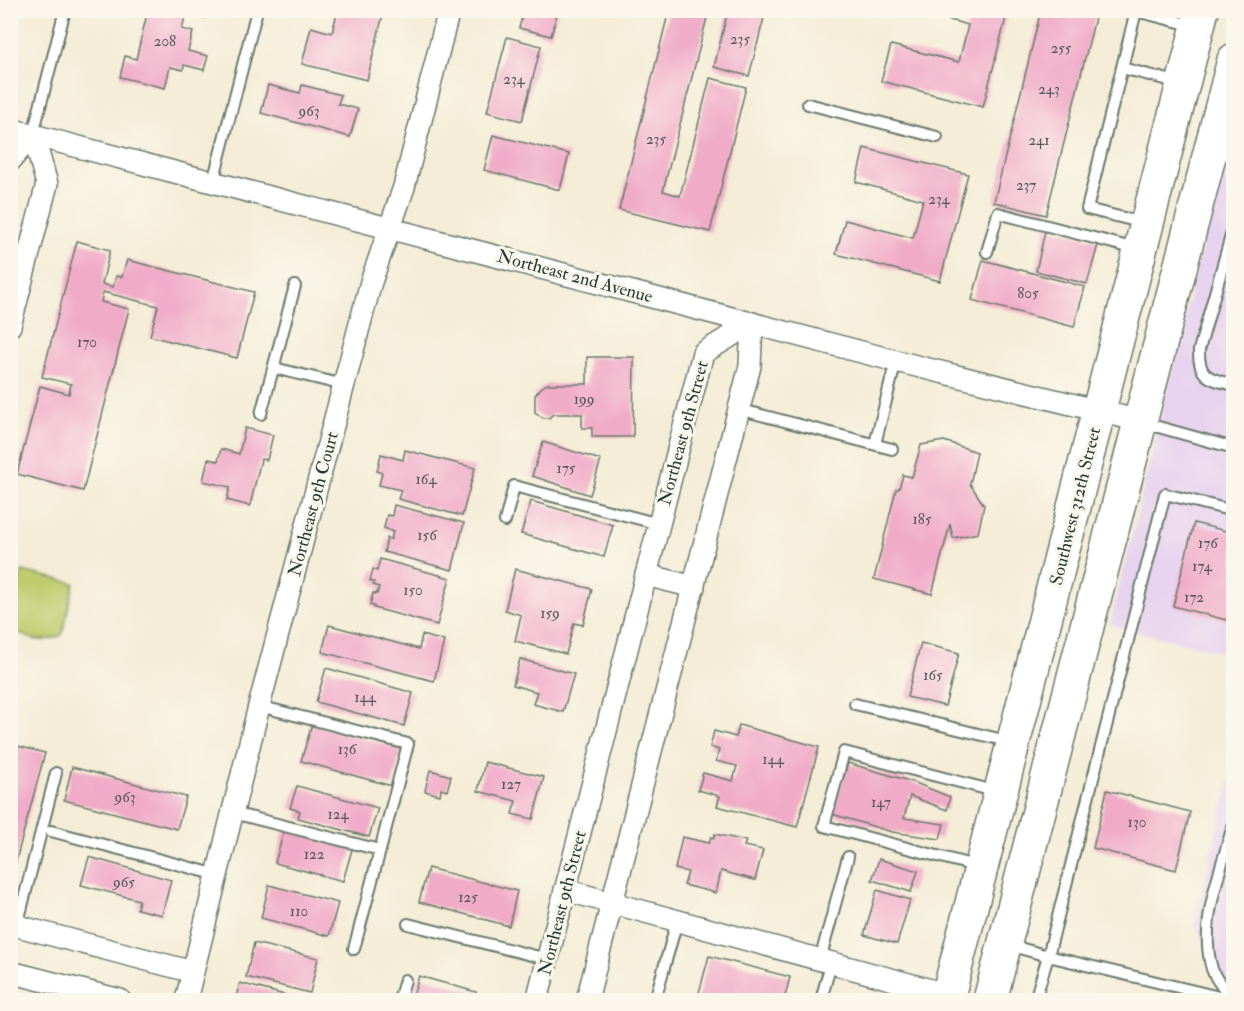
<svg xmlns="http://www.w3.org/2000/svg" width="1244" height="1011" font-family="'IM FELL Double Pica',serif">
<style>
.built{fill:#e7d2ef}
.park{fill:#c0cc6e;stroke:#708451;stroke-width:1.5}
.building{fill:#f0abc7}
.lines{fill:none;stroke-linecap:round;stroke-linejoin:round}
.service-casing{stroke:#6a7a6d;stroke-width:14}
.minor-casing{stroke:#6a7a6d;stroke-width:24}
.trunk-casing{stroke:#6a7a6d;stroke-width:36}
.service{stroke:#fff;stroke-width:10}
.minor{stroke:#fff;stroke-width:21}
.trunk{stroke:#fff;stroke-width:33}
.labels{text-anchor:middle;stroke-width:6;stroke-linejoin:round;paint-order:stroke}
.number-label{font-size:15px;fill:#535859}
.street-label{font-size:18px;fill:#1f3d34;stroke:#fbf7ec}
</style>
<rect width="100%" height="100%" fill="#fbf7ec"/>
<filter id="ink" filterUnits="userSpaceOnUse"><feTurbulence type="fractalNoise" baseFrequency=".0167" numOctaves="2"/><feDisplacementMap in="SourceGraphic" scale="12" xChannelSelector="R" yChannelSelector="G"/><feConvolveMatrix kernelMatrix="1 2 1 2 8 2 1 2 1" color-interpolation-filters="sRGB"/></filter>
<filter id="wash" filterUnits="userSpaceOnUse"><feTurbulence type="fractalNoise" baseFrequency=".008" numOctaves="4" result="noise"/><feDisplacementMap in="SourceGraphic" scale="24" xChannelSelector="R" yChannelSelector="G"/><feGaussianBlur stdDeviation="1.35" result="paint"/><feColorMatrix in="noise" values="0 0 0 0 0 0 0 0 0 0 0 0 0 0 0 0 0 1.4 0 .05"/><feComposite in="paint" operator="in"/></filter>
<g filter="url(#wash)">
<rect width="100%" height="100%" fill="#f4ecd6"/>
<!-- built -->
<g class="built">
<polygon points="1233,119 1233,655 1110,625"/>
<polygon points="1233,767 1233,999 1194,924"/>
</g>
<!-- park -->
<path class="park" d="M 22,571 L 74,583 L 62,635 C 42,644 26,641 11,625 L 11,612 Z"/>
<g id="blocks">
<!-- building -->
<g class="building">
<polygon points="148,10 187,10 182,29 193,32 188,51 208,56 204,70 184,65 183,70 170,67 165,88 120,77 125,56 136,59"/>
<polygon points="198,10 207,10 205,18 197,16"/>
<polygon points="347,10 384,10 367,80 302,64 311,27 332,33 337,13 346,15"/>
<polygon points="524,10 558,10 551,36 519,28"/>
<polygon points="669,10 709,10 663,191 680,196 710,78 746,87 710,232 619,210"/>
<polygon points="728,10 766,10 749,76 714,67"/>
<polygon points="914,10 1008,10 983,107 881,81 891,45 959,62 968,25"/>
<polygon points="1041,10 1097,10 1046,215 994,202"/>
<polygon points="507,37 541,46 522,121 487,112"/>
<polygon points="268,85 300,93 302,85 341,95 338,104 358,109 350,137 261,113"/>
<polygon points="493,135 569,154 560,190 484,170"/>
<polygon points="864,148 968,174 940,281 836,254 845,220 913,238 923,200 856,182"/>
<polygon points="1046,227 1099,241 1087,284 1036,271"/>
<polygon points="77,241 110,250 102,284 113,287 116,276 122,277 127,260 254,292 237,358 150,336 158,306 103,292 101,302 129,309 83,491 17,474 40,386 69,394 71,384 42,377"/>
<polygon points="983,260 1085,287 1074,327 972,300"/>
<polygon points="587,357 634,357 633,437 592,437 592,428 582,428 582,414 553,414 549,418 543,418 535,412 535,395 541,388 547,384 587,384"/>
<polygon points="245,428 273,435 267,460 261,459 250,506 227,500 230,487 203,481 208,459 218,461 221,449 239,454"/>
<polygon points="944,441 977,452 970,484 984,505 978,533 953,538 950,524 932,594 874,579 896,489 899,489 903,475 912,477 921,445"/>
<polygon points="543,442 601,460 590,495 532,476"/>
<polygon points="405,450 475,468 462,516 398,499 401,490 379,485 382,473 377,471 381,454 403,460"/>
<polygon points="531,501 613,525 604,557 521,534"/>
<polygon points="394,505 464,523 452,570 384,552 387,538 391,539 393,532 384,528 387,515 392,516"/>
<polygon points="1194,523 1234,533 1234,622 1173,606"/>
<polygon points="380,559 450,578 437,625 374,608 374,606 370,605 373,593 377,594 379,587 373,585 374,582 370,581 373,569 377,571"/>
<polygon points="515,569 592,589 583,625 574,623 566,654 515,641 521,615 505,610"/>
<polygon points="329,625 419,649 422,635 444,641 434,681 322,652"/>
<polygon points="921,643 959,653 945,706 907,697"/>
<polygon points="520,659 574,674 563,712 533,704 537,692 513,685"/>
<polygon points="326,668 413,693 404,726 316,702"/>
<polygon points="312,724 402,749 392,786 301,761"/>
<polygon points="739,725 819,747 797,827 717,806 720,796 698,790 703,773 733,781 737,766 716,761 719,750 710,747 714,731 736,737"/>
<polygon points="10,744 45,753 11,879 10,879"/>
<polygon points="485,762 544,777 533,819 512,814 516,801 478,791"/>
<polygon points="848,763 913,782 950,797 947,810 910,796 904,818 944,824 940,839 892,832 832,814"/>
<polygon points="72,767 186,797 177,829 64,800"/>
<polygon points="430,770 451,776 447,791 441,789 440,795 425,791"/>
<polygon points="297,786 378,808 369,837 298,818 300,811 290,808"/>
<polygon points="1107,790 1190,812 1176,870 1093,848"/>
<polygon points="285,827 353,846 343,881 275,863"/>
<polygon points="715,834 746,841 744,846 763,850 755,880 721,871 716,893 684,885 688,872 675,869 682,837 709,843 711,837 714,838"/>
<polygon points="89,857 171,880 162,915 137,909 139,900 81,885"/>
<polygon points="879,859 918,871 911,892 872,880"/>
<polygon points="428,868 517,891 509,926 419,902"/>
<polygon points="269,885 338,903 329,936 261,918"/>
<polygon points="877,890 910,900 897,944 864,935"/>
<polygon points="254,943 318,958 310,993 246,977"/>
<polygon points="709,956 790,977 784,1000 697,1000"/>
<polygon points="419,976 476,992 474,1000 412,1000"/>
<polygon points="240,983 303,1000 235,1000"/>
</g>
</g>
</g>
<g filter="url(#ink)">
<use href="#blocks" fill-opacity="0" stroke="#6a7a6d" stroke-width="1.5"/>
<g class="lines">
<!-- service casing -->
<g class="service-casing">
<g id="service">
<polyline points="1122,68 1180,83"/>
<polyline points="808,104 937,137"/>
<polyline points="33,134 65,10"/>
<polyline points="213,182 257,10"/>
<polyline points="1144,223 1087,209 1136,11 1195,26"/>
<path d="M 1234,225 L 1199,350 C 1198,378 1210,379 1234,385"/>
<polyline points="987,252 998,213 1136,249"/>
<polyline points="274,368 344,385"/>
<polyline points="738,409 892,449"/>
<polyline points="261,414 295,286"/>
<polyline points="1144,423 1234,448"/>
<polyline points="875,444 896,361"/>
<polyline points="505,521 514,486 659,524"/>
<polyline points="855,704 1011,742"/>
<polyline points="259,706 408,744 354,949"/>
<polyline points="233,813 380,850"/>
<polyline points="51,831 218,875"/>
<polyline points="979,867 824,826 844,752 998,792"/>
<polyline points="408,924 547,959"/>
<polyline points="17,926 56,773"/>
<polyline points="1009,945 1048,956 1035,1000"/>
<polyline points="820,960 848,857"/>
<polyline points="399,1000 405,980"/>
<polyline points="655,1000 677,921"/>
<polyline points="821,1000 831,963"/>
<polyline points="1232,1000 1048,956 1165,494 1234,511"/>
<path d="M 1233,1000 C 1226,991 1215,980 1212,969 C 1198,922 1222,868 1234,822"/>
</g>
</g>
<!-- minor casing -->
<g class="minor-casing">
<g id="minor">
<polyline points="10,129 896,361 1140,421"/>
<polyline points="10,161 33,134 47,184 10,326"/>
<polyline points="646,575 694,587"/>
<polyline points="565,890 949,995"/>
<polyline points="10,924 193,972"/>
<polyline points="10,972 120,1000"/>
<polyline points="186,1000 259,706 371,282 404,187 449,10"/>
<polyline points="537,1000 703,353 752,323"/>
<polyline points="587,1000 750,366 752,323"/>
</g>
</g>
<!-- trunk casing -->
<g class="trunk-casing">
<g id="trunk">
<polyline points="947,1000 1202,10"/>
<polyline points="990,1000 1234,60"/>
</g>
</g>
<!-- service -->
<use href="#service" class="service"/>
<!-- minor -->
<use href="#minor" class="minor"/>
<!-- trunk -->
<use href="#trunk" class="trunk"/>
</g>
</g>
<g class="labels">
<!-- number labels -->
<g class="number-label">
<text x="740" y="44">235</text>
<text x="165" y="46">208</text>
<text x="1061" y="53">255</text>
<text x="514" y="84">234</text>
<text x="1049" y="94">243</text>
<text x="309" y="116">963</text>
<text x="656" y="144">235</text>
<text x="1039" y="145">241</text>
<text x="1026" y="190">237</text>
<text x="939" y="204">234</text>
<text x="1028" y="298">805</text>
<text x="87" y="347">170</text>
<text x="584" y="404">199</text>
<text x="566" y="473">175</text>
<text x="426" y="484">164</text>
<text x="922" y="524">185</text>
<text x="427" y="540">156</text>
<text x="1208" y="548">176</text>
<text x="1202" y="571">174</text>
<text x="413" y="595">150</text>
<text x="1194" y="602">172</text>
<text x="550" y="618">159</text>
<text x="933" y="680">165</text>
<text x="365" y="702">144</text>
<text x="347" y="754">136</text>
<text x="773" y="764">144</text>
<text x="511" y="789">127</text>
<text x="125" y="802">963</text>
<text x="881" y="807">147</text>
<text x="338" y="819">124</text>
<text x="1137" y="827">130</text>
<text x="314" y="859">122</text>
<text x="124" y="887">965</text>
<text x="468" y="902">125</text>
<text x="299" y="916">110</text>
</g>
<!-- street labels -->
<g class="street-label">
<text transform="translate(575 276) rotate(15)" y="6">Northeast 2nd Avenue</text>
<text transform="translate(683 433) rotate(-75)" y="6">Northeast 9th Street</text>
<text transform="translate(313 504) rotate(-75)" y="6">Northeast 9th Court</text>
<text transform="translate(1075 506) rotate(-76)" y="6">Southwest 312th Street</text>
<text transform="translate(562 903) rotate(-76)" y="6">Northeast 9th Street</text>
</g>
</g>
<!-- margin -->
<rect width="1244" height="1011" fill="none" stroke="#fbf7ec" stroke-width="36"/>
</svg>
